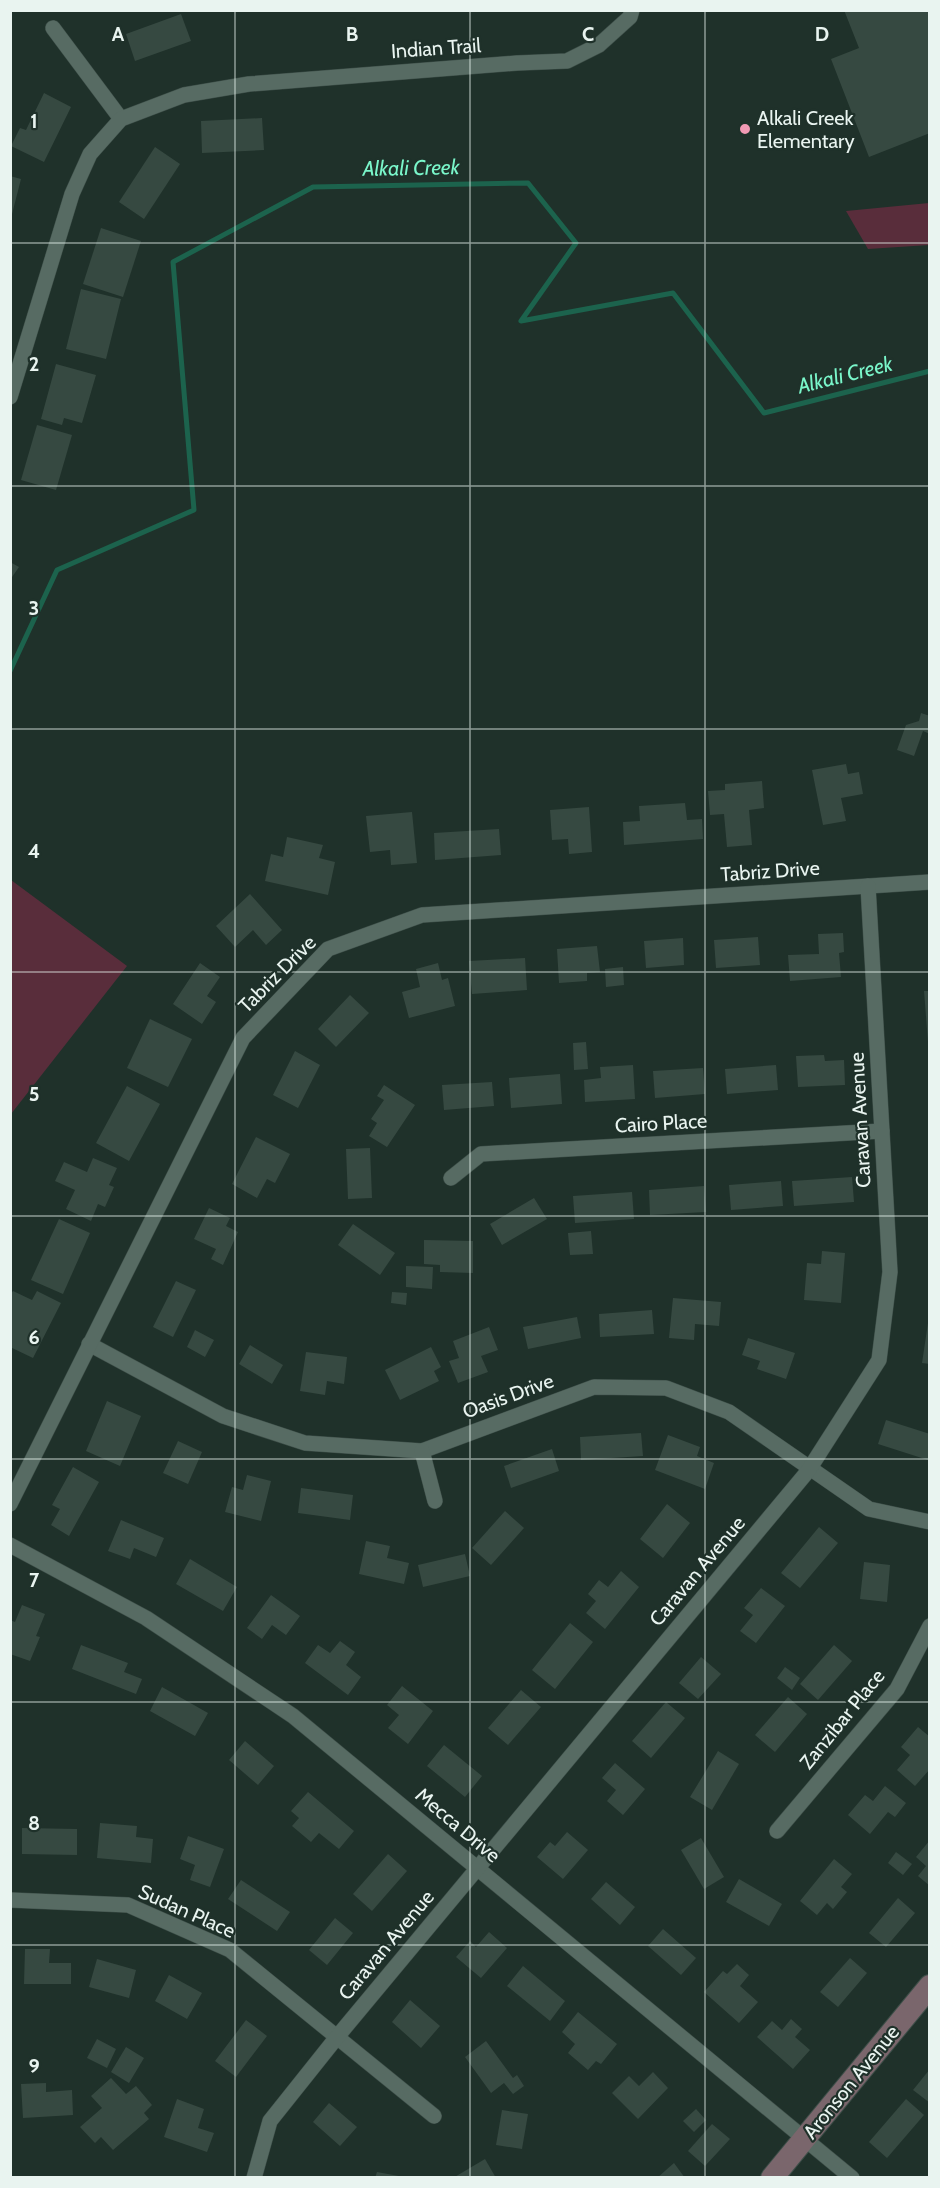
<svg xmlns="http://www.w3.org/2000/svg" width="940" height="2188" font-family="Cabin,sans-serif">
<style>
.green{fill:#592d3b}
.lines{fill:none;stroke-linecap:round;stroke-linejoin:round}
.stream{stroke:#1c634d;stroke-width:5}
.building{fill:#364941}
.street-casing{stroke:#3d4e48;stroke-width:16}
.secondary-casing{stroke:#3d4e48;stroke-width:24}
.street{stroke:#576b63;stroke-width:15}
.secondary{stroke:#7a666c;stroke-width:22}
.grid{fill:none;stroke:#e9f4f0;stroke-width:1.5;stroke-opacity:0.55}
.poi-dot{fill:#f19ab4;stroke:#1f312a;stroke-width:2}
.labels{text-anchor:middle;stroke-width:4.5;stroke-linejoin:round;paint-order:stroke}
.street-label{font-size:20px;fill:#e9f4f0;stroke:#1f312a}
.poi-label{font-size:20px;fill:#e9f4f0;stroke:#1f312a;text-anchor:start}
.water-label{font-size:21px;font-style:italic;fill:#7af6ca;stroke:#1f312a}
.grid-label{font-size:20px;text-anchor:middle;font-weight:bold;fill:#e9f4f0;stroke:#1f312a;stroke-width:4.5;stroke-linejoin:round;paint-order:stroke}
</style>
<rect width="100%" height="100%" fill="#1f312a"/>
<!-- green -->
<g class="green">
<polygon points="929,203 929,245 868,249 846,211"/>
<polygon points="11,880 127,966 11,1114"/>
</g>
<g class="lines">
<!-- stream -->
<polyline class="stream" points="10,671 57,570 194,510 173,262 313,187 528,183 576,243 521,321 673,293 764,413 930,371"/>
</g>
<!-- building -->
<g class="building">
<polygon points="844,10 930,10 930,133 869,157 831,59 859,48"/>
<polygon points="181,14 191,41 135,61 126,34"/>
<polygon points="44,93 71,107 44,162 11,146 20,128 26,130"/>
<polygon points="262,118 264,150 202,153 201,121"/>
<polygon points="155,147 180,164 144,219 119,202"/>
<polygon points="10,176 21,179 11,218 10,217"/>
<polygon points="101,228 141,241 123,297 83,284"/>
<polygon points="81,289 121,299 106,359 66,349"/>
<polygon points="56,364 96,375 82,423 64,418 62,425 41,419"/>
<polygon points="37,425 72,435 56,490 21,480"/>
<polygon points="10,562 19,567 10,580"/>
<polygon points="921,713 930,716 930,734 923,731 914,756 897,750 906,725 919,721"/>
<polygon points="846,764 848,774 859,772 863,794 841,798 846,821 823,825 812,770"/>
<polygon points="762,781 764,808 749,810 752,845 727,847 724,814 710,815 708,791 725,790 725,784"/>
<polygon points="685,803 687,820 702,819 703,839 624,845 623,822 640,821 639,806"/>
<polygon points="589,807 592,852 569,854 568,839 552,840 550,810"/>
<polygon points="412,812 417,863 391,865 390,850 370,852 366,816"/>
<polygon points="499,829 501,855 435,860 434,833"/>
<polygon points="287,837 323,845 319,858 335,862 328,895 265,881 271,854 283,857"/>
<polygon points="250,894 282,930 266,945 253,930 235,947 216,926"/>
<polygon points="843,933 844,952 839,953 841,977 790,981 788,955 819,954 818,934"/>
<polygon points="758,937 760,965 716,968 714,940"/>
<polygon points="683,938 684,965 646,968 644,941"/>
<polygon points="597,946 600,972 587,973 587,981 559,983 557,949"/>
<polygon points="525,958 527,990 472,994 469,961"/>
<polygon points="200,963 220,977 207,996 216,1002 202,1024 173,1004"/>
<polygon points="438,963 442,980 448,978 455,1006 409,1018 402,992 420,987 416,969"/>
<polygon points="623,967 624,985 606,987 605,969"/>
<polygon points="924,991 930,991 930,1042 928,1042"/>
<polygon points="350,995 369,1013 336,1047 318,1029"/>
<polygon points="150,1019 192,1039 168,1087 127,1068"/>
<polygon points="586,1042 588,1069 574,1070 573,1043"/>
<polygon points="295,1051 320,1065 298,1108 273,1095"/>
<polygon points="824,1055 825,1061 844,1060 845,1085 798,1087 796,1056"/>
<polygon points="633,1065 635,1099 585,1102 584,1080 601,1078 600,1067"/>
<polygon points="776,1065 778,1090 727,1094 725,1069"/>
<polygon points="703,1068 705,1094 655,1098 653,1071"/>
<polygon points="560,1074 562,1104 511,1108 509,1078"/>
<polygon points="492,1082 494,1106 444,1110 442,1085"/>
<polygon points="384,1085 415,1105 387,1147 369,1136 377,1123 371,1119 384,1100 377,1096"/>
<polygon points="127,1086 160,1104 129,1161 96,1143"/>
<polygon points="256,1137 290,1154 275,1183 267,1179 257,1198 232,1184"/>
<polygon points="370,1148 372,1198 348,1199 346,1149"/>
<polygon points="93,1158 117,1168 109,1185 114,1187 105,1207 98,1204 91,1221 66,1209 75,1190 55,1181 64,1162 87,1172"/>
<polygon points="852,1177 854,1202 794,1206 792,1181"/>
<polygon points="781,1181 783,1206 731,1210 729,1185"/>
<polygon points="704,1186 706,1212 650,1215 649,1190"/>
<polygon points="632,1192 634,1219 575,1223 573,1196"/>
<polygon points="534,1198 547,1219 502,1245 490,1224"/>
<polygon points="209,1208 230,1218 226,1226 238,1232 223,1265 211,1259 216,1249 194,1239"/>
<polygon points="59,1219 90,1233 63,1294 31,1280"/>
<polygon points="353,1224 395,1253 380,1275 338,1245"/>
<polygon points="591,1231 593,1254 570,1255 568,1233"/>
<polygon points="424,1240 473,1241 473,1273 440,1272 440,1265 424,1264"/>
<polygon points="822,1251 845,1253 841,1303 804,1300 807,1263 821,1264"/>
<polygon points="406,1266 433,1267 432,1289 406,1287"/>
<polygon points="176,1281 196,1290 173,1337 153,1327"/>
<polygon points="13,1291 32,1300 37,1291 61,1303 33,1358 10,1347 10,1295"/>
<polygon points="392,1292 407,1293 406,1305 391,1303"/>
<polygon points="673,1298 721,1302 719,1326 695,1324 694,1340 669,1338"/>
<polygon points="652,1310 654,1334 600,1337 599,1314"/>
<polygon points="577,1317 581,1338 528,1349 523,1327"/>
<polygon points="928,1323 930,1323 930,1364 922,1363"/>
<polygon points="489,1327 498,1350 481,1356 488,1372 458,1383 449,1361 459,1358 453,1341"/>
<polygon points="195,1330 214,1340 205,1357 187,1347"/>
<polygon points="748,1338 795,1353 786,1379 757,1369 760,1361 742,1355"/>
<polygon points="250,1345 283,1365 272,1384 239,1364"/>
<polygon points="431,1347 441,1367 434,1371 439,1381 400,1400 385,1370"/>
<polygon points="306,1352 347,1357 344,1384 327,1381 325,1395 300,1391"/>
<polygon points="107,1401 141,1416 120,1466 86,1451"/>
<polygon points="886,1420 930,1434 928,1460 878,1444"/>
<polygon points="641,1433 643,1456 581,1460 580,1437"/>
<polygon points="668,1435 700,1447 697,1456 714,1463 705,1489 655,1470"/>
<polygon points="178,1441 202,1452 188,1484 163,1473"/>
<polygon points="552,1449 559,1471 511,1488 504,1466"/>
<polygon points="73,1467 99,1482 69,1536 51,1525 60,1509 52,1505"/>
<polygon points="247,1475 271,1481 261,1521 225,1512 232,1487 243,1490"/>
<polygon points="301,1488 353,1495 350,1520 298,1513"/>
<polygon points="667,1504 690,1523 663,1558 640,1539"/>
<polygon points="505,1511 524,1528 491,1565 472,1548"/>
<polygon points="121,1520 164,1538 156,1557 134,1548 130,1559 108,1551"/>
<polygon points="819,1527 838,1543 800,1588 781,1573"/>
<polygon points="366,1541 390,1546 387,1558 409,1563 404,1584 359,1574"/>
<polygon points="465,1554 470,1576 423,1587 418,1565"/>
<polygon points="190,1559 237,1587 223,1611 176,1584"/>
<polygon points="864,1562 890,1565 887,1602 860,1599"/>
<polygon points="621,1571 639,1587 605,1629 586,1613 596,1601 588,1594 599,1580 608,1587"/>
<polygon points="761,1588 785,1606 756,1643 740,1631 753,1615 744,1608"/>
<polygon points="271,1595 300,1616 286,1635 272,1625 262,1639 247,1628"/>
<polygon points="22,1605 45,1614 36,1636 40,1637 30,1661 10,1654 10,1620 15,1622"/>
<polygon points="570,1623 593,1642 555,1689 532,1670"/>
<polygon points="340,1641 355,1652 346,1665 361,1677 348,1695 305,1663 318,1645 330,1653"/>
<polygon points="81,1645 128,1663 124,1672 142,1679 136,1694 72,1669"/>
<polygon points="834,1645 852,1661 818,1700 800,1684"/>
<polygon points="701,1657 721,1674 698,1699 679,1683"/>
<polygon points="785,1667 800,1678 792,1690 777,1678"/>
<polygon points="402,1686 433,1711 408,1744 388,1728 399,1715 387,1705"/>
<polygon points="162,1687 208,1713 195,1736 150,1711"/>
<polygon points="521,1690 541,1707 508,1745 488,1728"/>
<polygon points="788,1697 807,1714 775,1752 755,1735"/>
<polygon points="666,1702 685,1718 651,1758 632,1741"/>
<polygon points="918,1727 930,1737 930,1769 915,1786 897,1770 910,1755 901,1747"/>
<polygon points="245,1741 274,1766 258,1785 229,1760"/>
<polygon points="444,1745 482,1776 465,1797 427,1766"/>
<polygon points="718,1751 739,1764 712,1810 690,1797"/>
<polygon points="615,1763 645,1789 623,1815 607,1801 616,1790 602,1778"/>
<polygon points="885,1786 906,1803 895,1817 888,1812 870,1834 848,1815 865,1795 873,1801"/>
<polygon points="308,1792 354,1831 339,1849 319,1833 311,1842 292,1826 299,1818 291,1811"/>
<polygon points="100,1823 137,1826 136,1837 153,1839 151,1863 97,1858"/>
<polygon points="22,1828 77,1829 77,1855 22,1854"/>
<polygon points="567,1832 588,1850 563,1879 537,1857 550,1842 555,1846"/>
<polygon points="188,1836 224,1849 210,1887 190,1880 195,1865 180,1859"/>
<polygon points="701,1838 724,1877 704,1889 681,1850"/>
<polygon points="930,1840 930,1886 918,1876 926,1866 916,1857"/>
<polygon points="896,1852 912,1864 903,1875 888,1863"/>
<polygon points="388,1854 407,1871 372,1911 353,1894"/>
<polygon points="834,1859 852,1874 841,1887 847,1892 833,1909 827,1903 817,1915 800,1901"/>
<polygon points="739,1879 782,1904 769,1926 726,1902"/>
<polygon points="241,1880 290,1912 277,1931 228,1899"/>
<polygon points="606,1882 635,1907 620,1925 591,1899"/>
<polygon points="898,1898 915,1913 886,1947 869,1933"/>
<polygon points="335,1918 353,1933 327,1965 309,1950"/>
<polygon points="663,1929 696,1958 681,1975 648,1946"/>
<polygon points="489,1932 507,1948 481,1978 456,1957 470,1941 476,1947"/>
<polygon points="25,1949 50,1949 49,1963 71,1963 71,1984 24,1984"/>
<polygon points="850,1958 867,1973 838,2007 820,1992"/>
<polygon points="97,1959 136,1970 129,1998 89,1987"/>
<polygon points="737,1964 749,1975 740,1986 758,2002 739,2023 704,1992 723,1971 727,1974"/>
<polygon points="523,1966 565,2001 550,2021 507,1986"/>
<polygon points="169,1975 202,1993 187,2019 155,2001"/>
<polygon points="410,2000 440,2026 421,2048 392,2022"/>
<polygon points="578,2012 617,2044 601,2064 596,2061 588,2070 568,2053 575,2044 562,2032"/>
<polygon points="791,2019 802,2029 795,2037 810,2050 793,2069 757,2037 772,2021 782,2030"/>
<polygon points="246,2020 267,2036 236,2077 215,2061"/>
<polygon points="97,2039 116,2049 107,2068 87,2058"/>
<polygon points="486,2041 513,2078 517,2075 524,2086 513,2094 504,2083 491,2093 465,2057"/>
<polygon points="126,2047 144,2058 129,2083 111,2072"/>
<polygon points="930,2069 930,2103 913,2090"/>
<polygon points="653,2072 668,2088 638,2119 612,2093 629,2076 639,2086"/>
<polygon points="111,2078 126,2094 136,2086 152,2105 144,2113 149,2119 113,2150 101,2137 95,2143 80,2127 102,2108 91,2096"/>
<polygon points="46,2083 46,2092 72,2090 73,2115 23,2118 21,2084"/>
<polygon points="177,2099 204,2109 198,2128 214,2133 207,2152 164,2137"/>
<polygon points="906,2099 924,2115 887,2158 869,2142"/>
<polygon points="329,2103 357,2127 340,2146 313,2122"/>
<polygon points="696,2109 706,2120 694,2132 683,2121"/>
<polygon points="502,2110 528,2114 522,2149 496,2145"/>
<polygon points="712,2124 730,2139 705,2166 688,2151"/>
<polygon points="485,2159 496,2178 453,2178"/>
<polygon points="674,2163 685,2178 657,2178"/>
<polygon points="377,2172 399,2176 399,2178 375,2178"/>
</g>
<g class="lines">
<!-- street casing -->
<g class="street-casing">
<g id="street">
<polyline points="53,28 121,119"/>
<polyline points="10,397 72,194 90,154 121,119 184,95 249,84 517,63 567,61 599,45 630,17 632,10"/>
<polyline points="451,1178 481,1154 882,1131"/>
<polyline points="89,1344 223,1416 305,1443 422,1451 594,1387 666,1388 729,1412 869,1509 930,1522"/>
<polyline points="422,1451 435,1501"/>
<polyline points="10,1504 243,1038 328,949 422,915 930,882"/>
<polyline points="10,1545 146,1618 293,1716 852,2178"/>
<polyline points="777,1831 897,1689 930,1626"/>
<polyline points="10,1900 128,1905 230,1950 434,2116"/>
<polyline points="254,2178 270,2121 337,2037 808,1471 879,1360 890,1272 868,886"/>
</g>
</g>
<!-- secondary casing -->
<g class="secondary-casing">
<polyline id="secondary" points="772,2178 930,1986"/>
</g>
<!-- street -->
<use href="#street" class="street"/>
<!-- secondary -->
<use href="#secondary" class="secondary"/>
</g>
<!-- grid -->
<path class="grid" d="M 235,10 L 235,2178M 470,10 L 470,2178M 705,10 L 705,2178M 10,243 L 930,243M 10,486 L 930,486M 10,729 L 930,729M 10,972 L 930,972M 10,1216 L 930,1216M 10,1459 L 930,1459M 10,1702 L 930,1702M 10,1945 L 930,1945"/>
<!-- markers -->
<circle class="poi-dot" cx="745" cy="129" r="6"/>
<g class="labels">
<!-- street labels -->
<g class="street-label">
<text transform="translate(436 48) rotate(-4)" y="7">Indian Trail</text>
<text transform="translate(770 871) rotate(-4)" y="7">Tabriz Drive</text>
<text transform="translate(277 974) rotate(-45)" y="7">Tabriz Drive</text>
<text transform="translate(860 1120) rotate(-93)" y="7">Caravan Avenue</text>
<text transform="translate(661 1123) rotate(-3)" y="7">Cairo Place</text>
<text transform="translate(508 1396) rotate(-20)" y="7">Oasis Drive</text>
<text transform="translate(697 1571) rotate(-50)" y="7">Caravan Avenue</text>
<text transform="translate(842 1719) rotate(-51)" y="7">Zanzibar Place</text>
<text transform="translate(458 1825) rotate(40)" y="7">Mecca Drive</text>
<text transform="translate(187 1911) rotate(24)" y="7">Sudan Place</text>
<text transform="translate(386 1945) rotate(-50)" y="7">Caravan Avenue</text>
<text transform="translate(851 2082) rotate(-51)" y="7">Aronson Avenue</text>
</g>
<!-- poi labels -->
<g class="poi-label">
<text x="757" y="125">Alkali Creek<tspan x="757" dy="23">Elementary</tspan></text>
</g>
<!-- water labels -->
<g class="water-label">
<text transform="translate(411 168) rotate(-1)" y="7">Alkali Creek</text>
<text transform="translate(845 375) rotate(-14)" y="7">Alkali Creek</text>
</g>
</g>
<g class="grid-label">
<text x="118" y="41">A</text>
<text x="352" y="41">B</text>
<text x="588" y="41">C</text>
<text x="822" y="41">D</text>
<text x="34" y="128">1</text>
<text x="34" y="371">2</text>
<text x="34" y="615">3</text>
<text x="34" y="858">4</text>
<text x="34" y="1101">5</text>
<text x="34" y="1344">6</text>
<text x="34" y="1587">7</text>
<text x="34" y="1830">8</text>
<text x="34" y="2073">9</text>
</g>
<!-- border -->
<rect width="940" height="2188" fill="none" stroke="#e9f4f0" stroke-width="24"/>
</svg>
